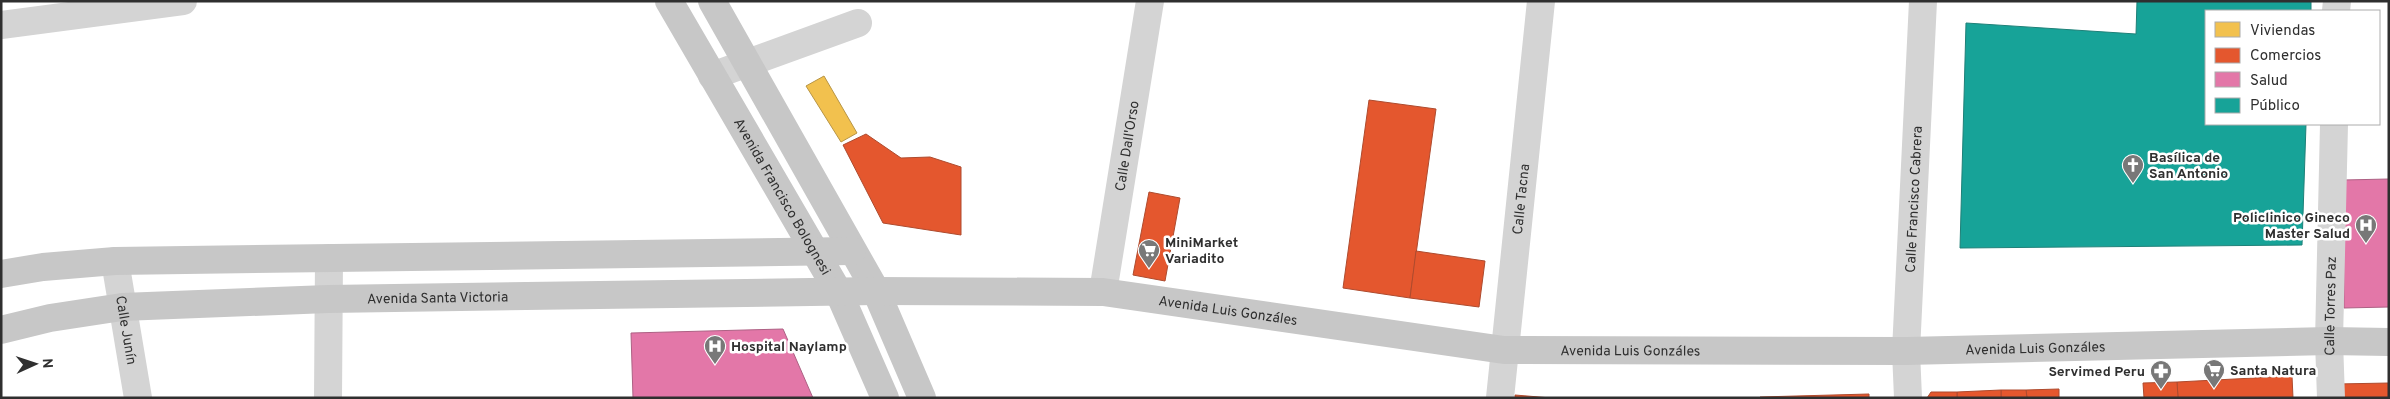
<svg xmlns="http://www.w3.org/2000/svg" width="2390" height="399" font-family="Overpass,sans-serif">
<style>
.homes{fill:#f2c14e;stroke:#b89545}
.shops{fill:#e4572e;stroke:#ae4b2e}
.health{fill:#e377a8;stroke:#ad6184}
.public{fill:#17a398;stroke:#1e8078}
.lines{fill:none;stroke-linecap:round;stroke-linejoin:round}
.minor{stroke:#d4d4d4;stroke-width:28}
.major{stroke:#c7c7c7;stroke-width:28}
.labels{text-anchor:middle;stroke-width:5;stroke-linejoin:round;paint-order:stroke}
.street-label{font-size:14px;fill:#2f2f2f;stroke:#fff}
.poi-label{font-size:14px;font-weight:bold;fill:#2f2f2f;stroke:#fff;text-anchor:start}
</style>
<rect width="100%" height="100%" fill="#fff"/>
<!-- homes -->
<polygon class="homes" points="824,76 857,133 841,142 806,86"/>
<!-- shops -->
<g class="shops">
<polygon points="1369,100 1436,109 1410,298 1343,288"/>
<polygon points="866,134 901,158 930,157 961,167 961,235 883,223 843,145"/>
<polygon points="1149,192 1180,198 1165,281 1133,275"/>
<polygon points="1416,251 1485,261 1479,307 1410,298"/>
<polygon points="2292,376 2293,398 2178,398 2177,382"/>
<polygon points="2177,382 2178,398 2144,398 2143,383"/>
<polygon points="2389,383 2389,398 2338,398 2337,384"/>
<polygon points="2059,389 2059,398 2027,398 2026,390"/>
<polygon points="2001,390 2026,390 2027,398 2001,398"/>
<polygon points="2001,390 2001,398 1957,398 1957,392"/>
<polygon points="1931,392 1957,392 1957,398 1927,398"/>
<polygon points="1869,394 1869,398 1760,398 1760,397"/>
<polygon points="1515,395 1551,398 1515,398"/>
</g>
<!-- health -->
<g class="health">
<polygon points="2389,179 2389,307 2344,308 2343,180"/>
<polygon points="783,329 813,398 633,398 631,333"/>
</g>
<!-- public -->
<polygon class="public" points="2137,1 2311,1 2311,11 2206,11 2206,124 2306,124 2302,245 1960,248 1966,23 2136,34"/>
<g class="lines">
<!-- minor -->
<g class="minor">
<polyline points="2336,11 2337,1"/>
<polyline points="1,25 183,1"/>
<polyline points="712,76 858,23"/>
<path id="s1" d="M 115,261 L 138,398"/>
<path id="s2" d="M 1103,292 L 1150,1"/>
<polyline points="328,398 329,258"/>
<path id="s3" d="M 1500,398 L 1541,1"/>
<path id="s4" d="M 1908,398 L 1906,351 L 1923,1"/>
<path id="s5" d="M 2331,398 L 2329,341 L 2334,124"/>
</g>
<!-- major -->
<g class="major">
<path id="s6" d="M 669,1 L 839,293 L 885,398"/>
<polyline points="712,1 876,291 922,398"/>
<polyline points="1,274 43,267 115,261 852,251"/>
<path id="s7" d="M 1,330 L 50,318 L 122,307 L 328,299 L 876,291 L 1103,292 L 1504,350 L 1906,351 L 2329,341 L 2389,342"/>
</g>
</g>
<!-- icons -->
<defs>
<g id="church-pin" transform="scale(1.125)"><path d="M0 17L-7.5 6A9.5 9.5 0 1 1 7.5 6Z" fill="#787878" stroke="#fff"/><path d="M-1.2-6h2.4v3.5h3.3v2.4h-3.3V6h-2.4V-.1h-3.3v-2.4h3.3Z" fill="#fff"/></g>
<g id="hospital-pin" transform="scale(1.125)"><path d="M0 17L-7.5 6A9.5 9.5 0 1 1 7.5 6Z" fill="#787878" stroke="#fff"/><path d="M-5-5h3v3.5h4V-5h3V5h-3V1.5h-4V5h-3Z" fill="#fff"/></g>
<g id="supermarket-pin" transform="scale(1.125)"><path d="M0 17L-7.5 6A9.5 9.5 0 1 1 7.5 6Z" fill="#787878" stroke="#fff"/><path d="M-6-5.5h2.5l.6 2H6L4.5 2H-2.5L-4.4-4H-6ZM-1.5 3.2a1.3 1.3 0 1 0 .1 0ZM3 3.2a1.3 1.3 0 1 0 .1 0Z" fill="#fff"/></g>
<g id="pharmacy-pin" transform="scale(1.125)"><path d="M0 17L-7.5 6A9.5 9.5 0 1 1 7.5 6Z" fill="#787878" stroke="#fff"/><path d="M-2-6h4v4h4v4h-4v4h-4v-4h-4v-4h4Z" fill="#fff"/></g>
</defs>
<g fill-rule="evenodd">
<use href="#church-pin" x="2133" y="165"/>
<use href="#hospital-pin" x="2366" y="225"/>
<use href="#supermarket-pin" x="1149" y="250"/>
<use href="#hospital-pin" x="715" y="346"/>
<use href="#supermarket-pin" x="2214" y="370"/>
<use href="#pharmacy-pin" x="2161" y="371"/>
</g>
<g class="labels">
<!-- street labels -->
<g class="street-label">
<text dy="5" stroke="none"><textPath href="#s2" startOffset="148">Calle Dall'Orso</textPath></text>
<text dy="5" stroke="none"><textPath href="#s6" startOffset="226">Avenida Francisco Bolognesi</textPath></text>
<text dy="5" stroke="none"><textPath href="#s3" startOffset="200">Calle Tacna</textPath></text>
<text dy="5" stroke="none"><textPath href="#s4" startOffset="199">Calle Francisco Cabrera</textPath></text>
<text dy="5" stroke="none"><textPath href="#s7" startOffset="439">Avenida Santa Victoria</textPath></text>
<text dy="5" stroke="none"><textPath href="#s5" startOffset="92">Calle Torres Paz</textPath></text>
<text dy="5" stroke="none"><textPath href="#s7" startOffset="1231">Avenida Luis Gonzáles</textPath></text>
<text dy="5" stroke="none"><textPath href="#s1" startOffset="70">Calle Junín</textPath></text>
<text dy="5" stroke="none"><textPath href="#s7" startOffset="2041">Avenida Luis Gonzáles</textPath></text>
<text dy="5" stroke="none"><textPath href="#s7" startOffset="1636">Avenida Luis Gonzáles</textPath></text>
</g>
<!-- poi labels -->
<g class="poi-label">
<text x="2149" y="162">Basílica de<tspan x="2149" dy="16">San Antonio</tspan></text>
<text x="2350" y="222" text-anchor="end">Policlinico Gineco<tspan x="2350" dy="16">Master Salud</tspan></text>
<text x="1165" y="247">MiniMarket<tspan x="1165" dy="16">Variadito</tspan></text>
<text x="731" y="351">Hospital Naylamp</text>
<text x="2230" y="375">Santa Natura</text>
<text x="2145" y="376" text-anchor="end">Servimed Peru</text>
</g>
</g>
<!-- border -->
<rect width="2390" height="399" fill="none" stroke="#2f2f2f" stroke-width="5"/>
<!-- legend -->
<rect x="2205" y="10" width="175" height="115" fill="#ffffff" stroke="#acacac"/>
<rect x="2215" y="22" width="25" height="15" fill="#f2c14e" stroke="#acacac"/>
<text x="2250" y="35" font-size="15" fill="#2f2f2f">Viviendas</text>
<rect x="2215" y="48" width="25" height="15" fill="#e4572e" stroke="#acacac"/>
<text x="2250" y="60" font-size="15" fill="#2f2f2f">Comercios</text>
<rect x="2215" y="72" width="25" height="15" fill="#e377a8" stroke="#acacac"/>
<text x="2250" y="85" font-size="15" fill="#2f2f2f">Salud</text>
<rect x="2215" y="98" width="25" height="15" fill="#17a398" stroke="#acacac"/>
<text x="2250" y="110" font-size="15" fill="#2f2f2f">Público</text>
<!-- north arrow -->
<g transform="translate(35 364) rotate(87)" stroke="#ffffff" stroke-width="4" paint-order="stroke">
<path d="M0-4L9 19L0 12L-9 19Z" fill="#2f2f2f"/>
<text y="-8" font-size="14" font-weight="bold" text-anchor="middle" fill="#2f2f2f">N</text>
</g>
</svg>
